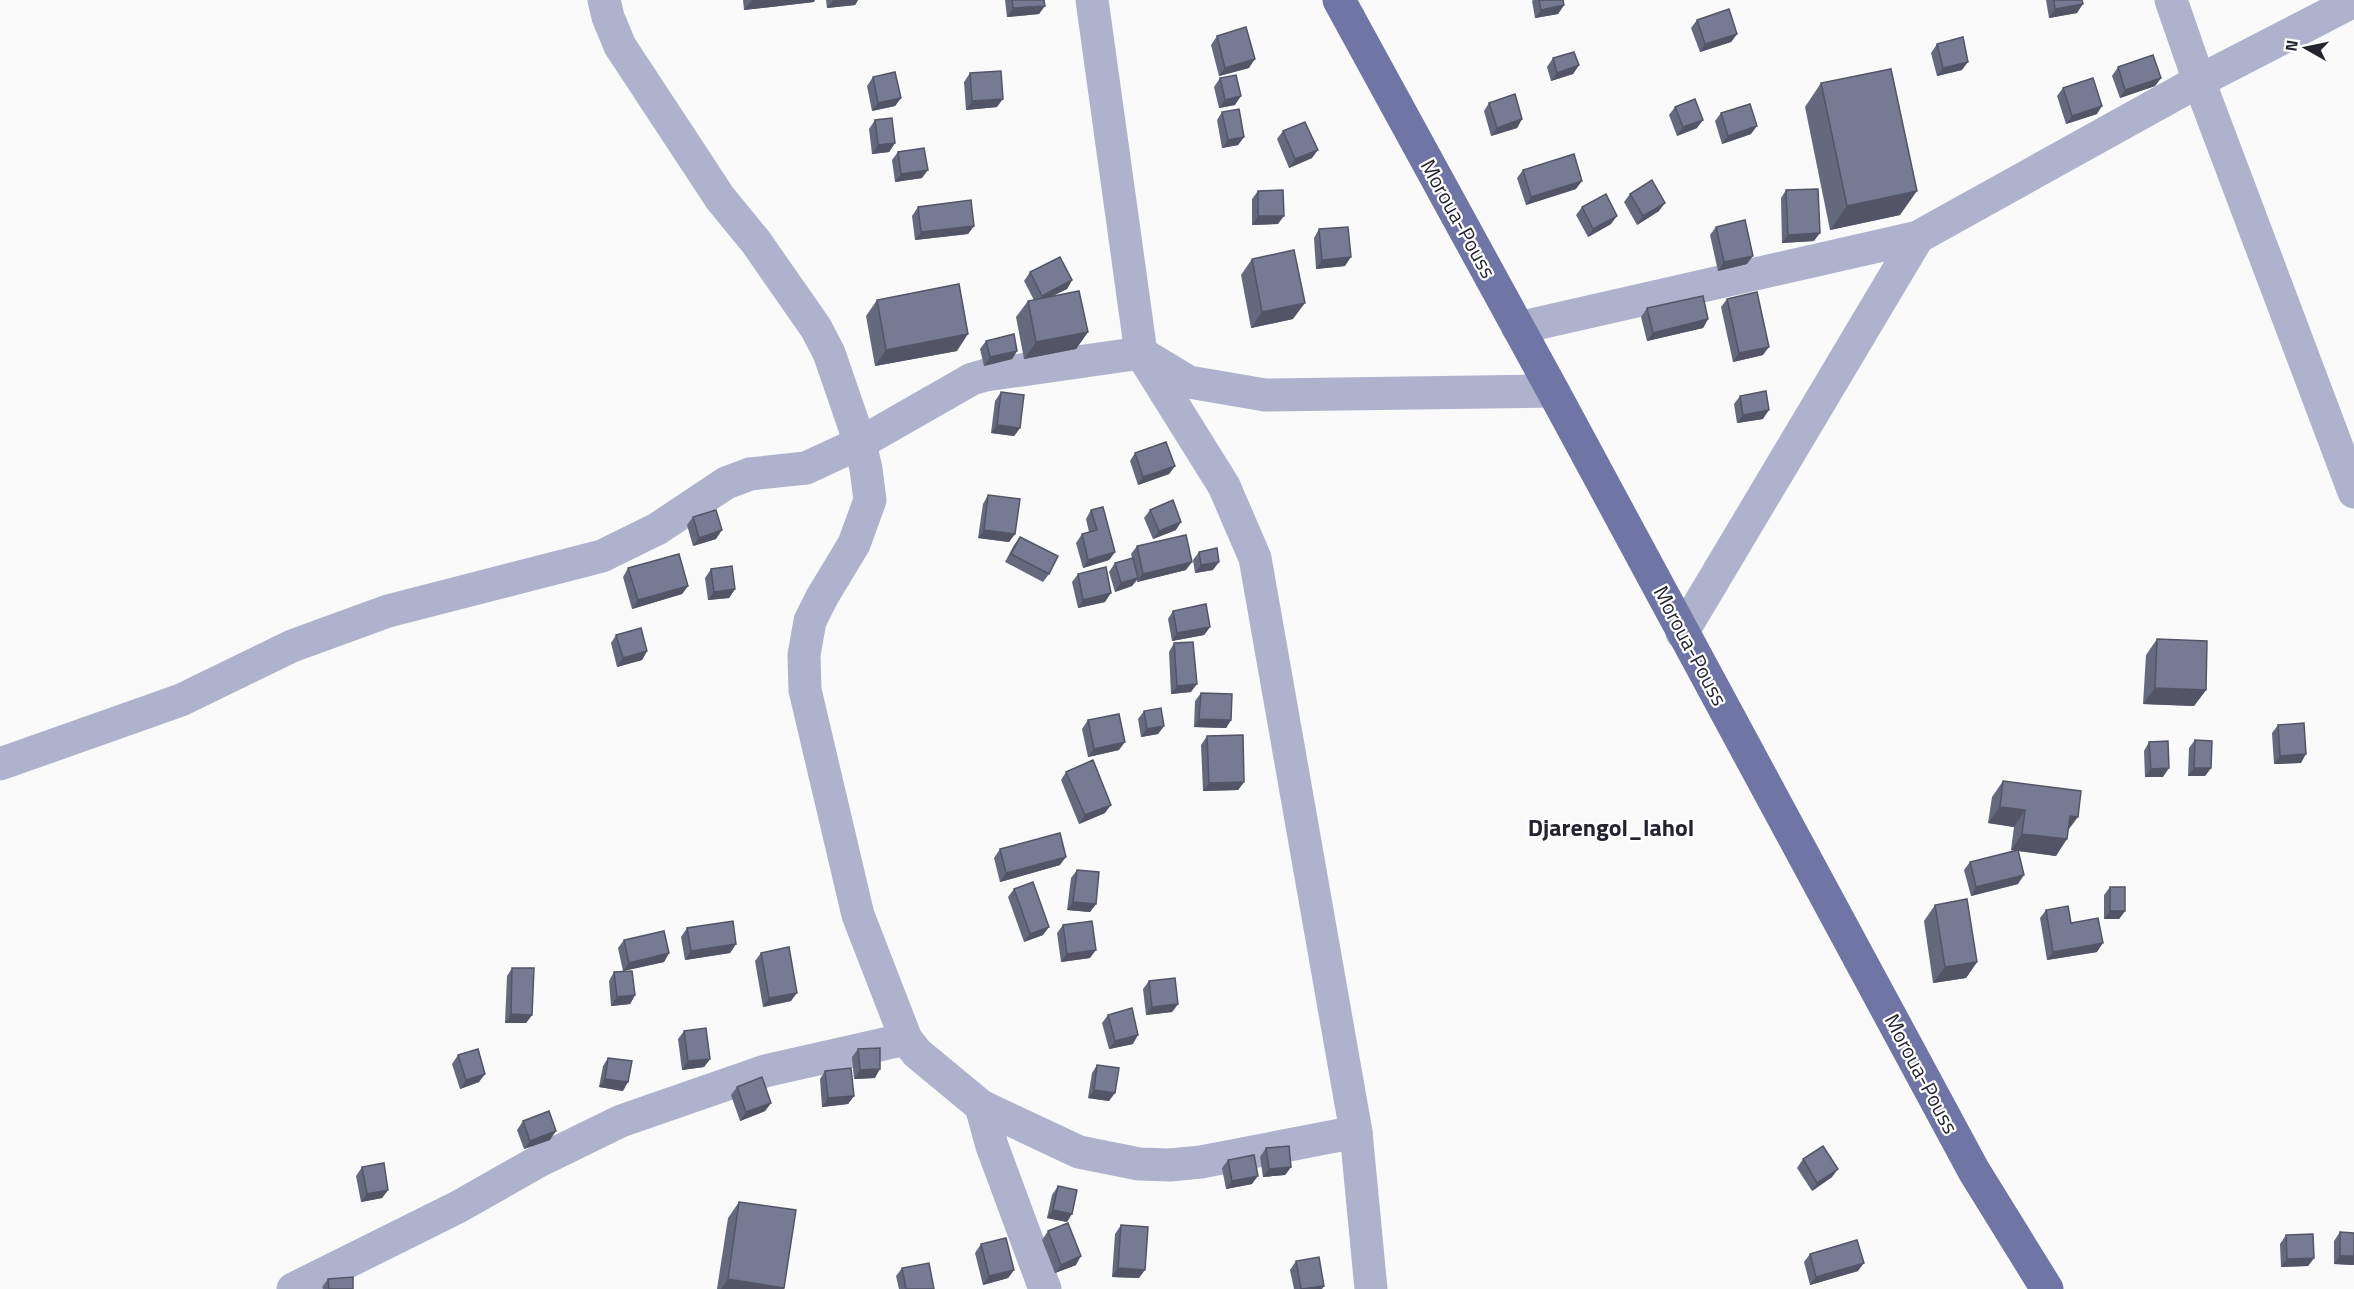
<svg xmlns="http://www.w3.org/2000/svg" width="2354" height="1289" font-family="'Titillium Web',sans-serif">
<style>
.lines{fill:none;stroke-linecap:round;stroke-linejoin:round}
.minor{stroke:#aeb2cd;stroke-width:33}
.primary{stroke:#6f75a5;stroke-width:33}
.wall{fill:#65697e}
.shaded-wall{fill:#535567}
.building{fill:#767a93;stroke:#535567;stroke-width:1.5}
.labels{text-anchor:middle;stroke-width:4.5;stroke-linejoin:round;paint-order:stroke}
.street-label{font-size:21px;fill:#23242f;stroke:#fff}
.quarter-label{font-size:24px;font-weight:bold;fill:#23242f;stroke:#fff}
</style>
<rect width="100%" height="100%" fill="#fafafa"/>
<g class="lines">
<!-- minor -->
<g class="minor">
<polyline points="604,0 608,17 620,46 720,198 756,242 816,328 829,353 860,443 866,469 870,500 854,544 822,597 810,621 804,655 805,690 858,915 906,1039 917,1053 981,1106 992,1146 1045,1289"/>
<polyline points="1092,0 1141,353 1224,486 1255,558 1356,1132 1371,1289"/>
<polyline points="2171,0 2199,81 2354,492"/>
<polyline points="1518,328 1918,237 2199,81 2354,1"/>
<polyline points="1682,633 1918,237"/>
<polyline points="0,764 181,700 292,646 388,611 602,556 657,529 726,483 750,474 806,468 860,443 972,379 986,375 1141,353 1189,382 1265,395 1553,391"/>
<polyline points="981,1106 1079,1152 1139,1164 1170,1165 1201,1162 1356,1132"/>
<polyline points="293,1289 458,1207 539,1161 621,1121 765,1071 906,1039"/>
</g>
<!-- primary -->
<polyline class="primary" points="1339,0 1553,391 1974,1171 2047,1289"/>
</g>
<!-- wall -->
<g class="wall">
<polygon points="743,0 815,0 814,2 744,10"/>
<polygon points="826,0 858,0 855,5 827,8"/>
<polygon points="1005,0 1044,0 1039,14 1007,17"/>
<polygon points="1533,0 1563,0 1564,5 1558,14 1535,18 1532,1"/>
<polygon points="2046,0 2082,0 2077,13 2049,18"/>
<polygon points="1697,20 1737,34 1731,42 1700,52 1691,28"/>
<polygon points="1217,36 1249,68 1219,76 1211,45"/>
<polygon points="1937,44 1962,70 1937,76 1931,53"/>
<polygon points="1553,58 1579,65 1573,74 1551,81 1547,67"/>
<polygon points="2118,67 2161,78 2155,86 2120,98 2112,76"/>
<polygon points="970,73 997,107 966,110 964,82"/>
<polygon points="873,77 901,98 895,106 872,111 867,86"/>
<polygon points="1220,78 1235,105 1219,108 1214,87"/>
<polygon points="1821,83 1900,215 1830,230 1805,107"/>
<polygon points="2063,88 2097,114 2066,124 2057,96"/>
<polygon points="1489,103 1522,119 1517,128 1491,136 1484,111"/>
<polygon points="1675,107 1697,128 1677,136 1669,115"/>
<polygon points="1222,112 1244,137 1238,145 1222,148 1217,120"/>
<polygon points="1721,113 1751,134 1722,144 1715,121"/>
<polygon points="875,120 895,143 889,152 872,154 869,129"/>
<polygon points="1283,131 1312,158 1289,168 1277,139"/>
<polygon points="898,152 922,178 895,182 892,160"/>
<polygon points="1523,170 1576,189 1526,205 1517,178"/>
<polygon points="1786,190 1814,241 1782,243 1781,198"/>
<polygon points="1258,191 1278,224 1252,225 1252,199"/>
<polygon points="1630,194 1659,211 1637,225 1624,202"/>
<polygon points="918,207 974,226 968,234 915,240 912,216"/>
<polygon points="1582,207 1611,224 1588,237 1576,215"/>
<polygon points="1716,227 1747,264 1718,271 1710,235"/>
<polygon points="1319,229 1345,266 1316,269 1314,238"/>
<polygon points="1252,259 1293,319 1251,328 1241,275"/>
<polygon points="1030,272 1072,280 1067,289 1052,296 1088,332 1076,349 1024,359 1016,317 1028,301 1034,300 1024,281"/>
<polygon points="1727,299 1763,355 1733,362 1721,307"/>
<polygon points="877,300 957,351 875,366 866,316"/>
<polygon points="1647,308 1708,319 1703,328 1647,341 1641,317"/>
<polygon points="986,341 1017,351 1012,359 984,366 980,349"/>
<polygon points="1001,392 1020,428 1014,436 991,433 995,401"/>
<polygon points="1740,396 1763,419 1737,423 1734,404"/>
<polygon points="1135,453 1175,466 1169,474 1138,485 1130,461"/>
<polygon points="988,495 1015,534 1009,542 978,538 983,504"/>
<polygon points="1091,510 1115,552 1109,560 1083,568 1076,543 1082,534 1089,532 1086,519"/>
<polygon points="1150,510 1176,530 1153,539 1144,518"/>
<polygon points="693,517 716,539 693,546 687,525"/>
<polygon points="1020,537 1049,574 1043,582 1005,562 1014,545"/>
<polygon points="1137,546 1186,570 1137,582 1137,580 1132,586 1115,592 1109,572 1115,563 1132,558 1131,554"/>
<polygon points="1199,552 1213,570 1195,573 1193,560"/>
<polygon points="628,568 688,586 682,594 632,609 623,577"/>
<polygon points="711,569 735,589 729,598 708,600 705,578"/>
<polygon points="1078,574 1105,602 1078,608 1072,582"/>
<polygon points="1173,611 1210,627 1204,635 1172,641 1168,619"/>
<polygon points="616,635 647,651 642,660 617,667 611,643"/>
<polygon points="2157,639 2206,690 2194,706 2143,704 2146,655"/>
<polygon points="1174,643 1191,692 1171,694 1169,652"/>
<polygon points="1201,693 1231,720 1226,728 1194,727 1195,701"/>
<polygon points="1144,711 1164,726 1158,734 1141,737 1138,719"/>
<polygon points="1088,720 1119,750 1088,757 1082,729"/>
<polygon points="2278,725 2301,763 2274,764 2272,733"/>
<polygon points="1207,736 1244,782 1238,790 1203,791 1201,745"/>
<polygon points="2195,740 2211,768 2205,776 2188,776 2189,748"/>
<polygon points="2149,742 2163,777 2145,777 2144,751"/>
<polygon points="1066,772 1105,813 1079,824 1061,780"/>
<polygon points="2003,781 2068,830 2056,856 2018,851 2018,884 1971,896 1964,870 1970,862 2016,851 2011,850 2014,827 1988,823 1992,797"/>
<polygon points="1000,849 1060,865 1000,882 994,858"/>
<polygon points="1077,870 1096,904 1090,912 1067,910 1071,878"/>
<polygon points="2110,887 2125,911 2119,919 2104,919 2104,895"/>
<polygon points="1014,889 1043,935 1024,942 1008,897"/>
<polygon points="1935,905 1977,962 1966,978 1933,983 1924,921"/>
<polygon points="2046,910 2071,923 2097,952 2047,960 2040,918"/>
<polygon points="1063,925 1090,958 1061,962 1057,933"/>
<polygon points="687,928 736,944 730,953 685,960 681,937"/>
<polygon points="624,940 669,953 664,962 623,971 618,948"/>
<polygon points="761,953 791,1001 763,1007 755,961"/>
<polygon points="512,968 532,1015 526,1023 505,1023 507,976"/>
<polygon points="614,972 635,995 630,1004 611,1006 609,981"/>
<polygon points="1149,981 1178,1004 1172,1012 1146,1015 1143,989"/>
<polygon points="1108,1015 1133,1044 1109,1049 1102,1023"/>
<polygon points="684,1031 710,1059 704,1067 682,1070 678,1039"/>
<polygon points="858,1049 875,1078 854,1079 852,1057"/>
<polygon points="458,1055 479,1082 460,1089 452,1064"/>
<polygon points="608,1058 623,1091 599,1087 603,1066"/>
<polygon points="1097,1065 1109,1101 1088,1098 1092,1073"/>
<polygon points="825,1071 854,1096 848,1104 822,1107 820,1079"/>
<polygon points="737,1087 771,1103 765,1111 740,1121 731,1095"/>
<polygon points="523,1121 550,1140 524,1149 517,1130"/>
<polygon points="1266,1148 1291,1167 1285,1175 1263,1177 1260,1157"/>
<polygon points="1803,1159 1832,1177 1812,1191 1797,1168"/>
<polygon points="1228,1160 1252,1184 1226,1189 1222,1168"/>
<polygon points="362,1167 388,1190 382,1198 361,1202 356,1176"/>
<polygon points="1058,1186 1067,1222 1047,1218 1052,1195"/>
<polygon points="739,1202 784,1289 717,1289 728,1218"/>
<polygon points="1121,1225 1139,1278 1112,1277 1115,1234"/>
<polygon points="1048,1231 1076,1265 1055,1273 1042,1240"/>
<polygon points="2340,1232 2354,1265 2334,1264 2334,1241"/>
<polygon points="2286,1235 2314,1258 2308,1266 2281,1267 2280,1244"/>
<polygon points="981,1244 1014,1270 1008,1278 983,1285 975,1253"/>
<polygon points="1810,1254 1858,1271 1810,1285 1804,1262"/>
<polygon points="1296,1261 1322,1289 1294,1289 1290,1270"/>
<polygon points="902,1268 934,1289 899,1289 896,1276"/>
<polygon points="328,1279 353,1289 323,1289 322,1287"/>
</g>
<!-- shaded-wall -->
<g class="shaded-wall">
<polygon points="752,0 815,0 814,2 744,10"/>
<polygon points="833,0 858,0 855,5 827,8"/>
<polygon points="2083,4 2077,13 2049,18 2055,9"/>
<polygon points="1564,5 1558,14 1535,18 1541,10"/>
<polygon points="1045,6 1039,14 1007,17 1013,8"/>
<polygon points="1737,34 1731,42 1700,52 1705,44"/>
<polygon points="1255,59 1249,68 1219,76 1225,68"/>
<polygon points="1968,62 1962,70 1937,76 1943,68"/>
<polygon points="1579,65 1573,74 1551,81 1557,73"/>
<polygon points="2161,78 2155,86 2120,98 2125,90"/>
<polygon points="1241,96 1235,105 1219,108 1225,100"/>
<polygon points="901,98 895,106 872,111 878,103"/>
<polygon points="1003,99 997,107 966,110 972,101"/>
<polygon points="2102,106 2097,114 2066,124 2072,116"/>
<polygon points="1522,119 1517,128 1491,136 1497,128"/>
<polygon points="1703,120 1697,128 1677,136 1683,127"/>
<polygon points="1757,126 1751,134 1722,144 1728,136"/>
<polygon points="1244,137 1238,145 1222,148 1228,140"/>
<polygon points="895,143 889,152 872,154 878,145"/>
<polygon points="1318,150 1312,158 1289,168 1295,159"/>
<polygon points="928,170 922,178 895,182 901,174"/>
<polygon points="1582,181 1576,189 1526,205 1531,197"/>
<polygon points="1917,191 1900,215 1830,230 1847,206"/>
<polygon points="1665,203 1659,211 1637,225 1643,216"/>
<polygon points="1258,216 1284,216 1278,224 1252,225"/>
<polygon points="1617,216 1611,224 1588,237 1593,229"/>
<polygon points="974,226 968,234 915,240 921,232"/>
<polygon points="1820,233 1814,241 1782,243 1788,235"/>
<polygon points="1753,256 1747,264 1718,271 1724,262"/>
<polygon points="1351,257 1345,266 1316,269 1322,260"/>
<polygon points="1072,280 1067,289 1036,304 1042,296"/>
<polygon points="1305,303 1293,319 1251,328 1262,312"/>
<polygon points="1708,319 1703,328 1647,341 1653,333"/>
<polygon points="1088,332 1076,349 1024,359 1036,342"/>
<polygon points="968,334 957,351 875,366 886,350"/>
<polygon points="1769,347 1763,355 1733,362 1739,353"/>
<polygon points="1017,351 1012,359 984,366 990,357"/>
<polygon points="1769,410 1763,419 1737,423 1743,415"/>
<polygon points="997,425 1020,428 1014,436 991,433"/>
<polygon points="1175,466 1169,474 1138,485 1143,477"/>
<polygon points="1181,522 1176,530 1153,539 1159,531"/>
<polygon points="722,530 716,539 693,546 699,538"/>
<polygon points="984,530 1015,534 1009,542 978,538"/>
<polygon points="1115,552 1109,560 1083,568 1088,560"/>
<polygon points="1192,562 1186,570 1137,582 1143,574"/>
<polygon points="1219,562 1213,570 1195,573 1201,565"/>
<polygon points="1138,578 1132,586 1115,592 1121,583"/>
<polygon points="688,586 682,594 632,609 638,600"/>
<polygon points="735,589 729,598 708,600 714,592"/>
<polygon points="1111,593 1105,602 1078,608 1083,600"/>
<polygon points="1210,627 1204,635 1172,641 1177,633"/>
<polygon points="647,651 642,660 617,667 623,658"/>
<polygon points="1197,684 1191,692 1171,694 1177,686"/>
<polygon points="2155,688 2206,690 2194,706 2143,704"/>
<polygon points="1199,719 1231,720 1226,728 1194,727"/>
<polygon points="1164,726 1158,734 1141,737 1147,729"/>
<polygon points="1125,742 1119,750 1088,757 1094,749"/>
<polygon points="2306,754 2301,763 2274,764 2280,756"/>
<polygon points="2169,768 2163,777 2145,777 2151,769"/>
<polygon points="2194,768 2211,768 2205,776 2188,776"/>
<polygon points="1244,782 1238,790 1203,791 1209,783"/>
<polygon points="1111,805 1105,813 1079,824 1085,815"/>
<polygon points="2000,807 2025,810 2014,827 1988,823"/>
<polygon points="2070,816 2078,817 2066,833"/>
<polygon points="2022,834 2067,839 2056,856 2011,850"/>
<polygon points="1066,857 1060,865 1000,882 1006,873"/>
<polygon points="2024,875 2018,884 1971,896 1976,887"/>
<polygon points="1073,902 1096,904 1090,912 1067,910"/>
<polygon points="2110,911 2125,911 2119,919 2104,919"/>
<polygon points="1049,927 1043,935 1024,942 1030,934"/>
<polygon points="2103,943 2097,952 2047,960 2053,952"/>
<polygon points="736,944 730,953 685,960 691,951"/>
<polygon points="1096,950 1090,958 1061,962 1067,954"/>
<polygon points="669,953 664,962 623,971 629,963"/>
<polygon points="1977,962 1966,978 1933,983 1945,967"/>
<polygon points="797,993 791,1001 763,1007 769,998"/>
<polygon points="635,995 630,1004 611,1006 617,997"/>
<polygon points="1178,1004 1172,1012 1146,1015 1152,1007"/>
<polygon points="511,1014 532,1015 526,1023 505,1023"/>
<polygon points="1138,1035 1133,1044 1109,1049 1115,1041"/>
<polygon points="710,1059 704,1067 682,1070 688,1061"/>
<polygon points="880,1069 875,1078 854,1079 860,1070"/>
<polygon points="485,1074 479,1082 460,1089 466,1080"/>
<polygon points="605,1079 628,1082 623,1091 599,1087"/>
<polygon points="1094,1090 1115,1093 1109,1101 1088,1098"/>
<polygon points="854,1096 848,1104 822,1107 828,1098"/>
<polygon points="771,1103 765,1111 740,1121 746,1112"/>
<polygon points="556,1131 550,1140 524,1149 530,1141"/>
<polygon points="1291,1167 1285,1175 1263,1177 1269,1169"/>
<polygon points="1838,1169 1832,1177 1812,1191 1817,1183"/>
<polygon points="1258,1176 1252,1184 1226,1189 1232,1181"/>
<polygon points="388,1190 382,1198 361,1202 367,1194"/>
<polygon points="1053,1210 1072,1214 1067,1222 1047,1218"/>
<polygon points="1081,1256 1076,1265 1055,1273 1061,1265"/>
<polygon points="2340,1256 2354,1256 2354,1265 2334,1264"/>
<polygon points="2314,1258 2308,1266 2281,1267 2287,1259"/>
<polygon points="1864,1263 1858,1271 1810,1285 1816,1277"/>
<polygon points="1118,1268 1145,1270 1139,1278 1112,1277"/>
<polygon points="1014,1270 1008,1278 983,1285 989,1276"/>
<polygon points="728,1279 784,1288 784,1289 721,1289"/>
<polygon points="1324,1286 1322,1289 1306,1289"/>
</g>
<!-- building -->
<g class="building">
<polygon points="1012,0 1044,0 1045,6 1013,8"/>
<polygon points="1539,0 1563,0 1564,5 1541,10"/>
<polygon points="2054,0 2082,0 2083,4 2055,9"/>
<polygon points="1729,9 1737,34 1705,44 1697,20"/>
<polygon points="1246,27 1255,59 1225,68 1217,36"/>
<polygon points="1963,37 1968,62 1943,68 1937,44"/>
<polygon points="1574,52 1579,65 1557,73 1553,58"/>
<polygon points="2153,55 2161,78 2125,90 2118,67"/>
<polygon points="1891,69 1917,191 1847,206 1821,83"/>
<polygon points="1001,71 1003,99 972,101 970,73"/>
<polygon points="895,72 901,98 878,103 873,77"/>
<polygon points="1236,75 1241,96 1225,100 1220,78"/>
<polygon points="2093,78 2102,106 2072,116 2063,88"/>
<polygon points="1515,94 1522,119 1497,128 1489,103"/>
<polygon points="1695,99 1703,120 1683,127 1675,107"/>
<polygon points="1750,104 1757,126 1728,136 1721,113"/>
<polygon points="1239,109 1244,137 1228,140 1222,112"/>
<polygon points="892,118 895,143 878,145 875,120"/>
<polygon points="1305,122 1318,150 1295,159 1283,131"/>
<polygon points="924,148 928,170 901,174 898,152"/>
<polygon points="1574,154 1582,181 1531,197 1523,170"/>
<polygon points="1652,180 1665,203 1643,216 1630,194"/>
<polygon points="1818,189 1820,233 1788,235 1786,190"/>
<polygon points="1283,190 1284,216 1258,216 1258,191"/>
<polygon points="1606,194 1617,216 1593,229 1582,207"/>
<polygon points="971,200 974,226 921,232 918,207"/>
<polygon points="1745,220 1753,256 1724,262 1716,227"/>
<polygon points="1348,227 1351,257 1322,260 1319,229"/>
<polygon points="1294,250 1305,303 1262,312 1252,259"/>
<polygon points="1060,257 1072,280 1042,296 1030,272"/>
<polygon points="959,284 968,334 886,350 877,300"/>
<polygon points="1079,291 1088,332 1036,342 1028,301"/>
<polygon points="1757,292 1769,347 1739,353 1727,299"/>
<polygon points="1703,296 1708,319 1653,333 1647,308"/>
<polygon points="1014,334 1017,351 990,357 986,341"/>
<polygon points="1766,391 1769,410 1743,415 1740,396"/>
<polygon points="1001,392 1024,395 1020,428 997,425"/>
<polygon points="1166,442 1175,466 1143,477 1135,453"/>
<polygon points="988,495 1020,499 1015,534 984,530"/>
<polygon points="1173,500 1181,522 1159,531 1150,510"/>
<polygon points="1103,507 1115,552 1088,560 1082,534 1097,530 1091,510"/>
<polygon points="716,510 722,530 699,538 693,517"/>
<polygon points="1186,535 1192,562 1143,574 1137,546"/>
<polygon points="1020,537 1058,556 1049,574 1011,554"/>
<polygon points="1217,548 1219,562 1201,565 1199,552"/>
<polygon points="679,554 688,586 638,600 628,568"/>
<polygon points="1133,558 1138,578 1121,583 1115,563"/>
<polygon points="732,566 735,589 714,592 711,569"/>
<polygon points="1106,567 1111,593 1083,600 1078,574"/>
<polygon points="1206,604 1210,627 1177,633 1173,611"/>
<polygon points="641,628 647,651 623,658 616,635"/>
<polygon points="2157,639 2207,641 2206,690 2155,688"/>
<polygon points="1193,642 1197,684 1177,686 1174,643"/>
<polygon points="1201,693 1232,694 1231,720 1199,719"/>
<polygon points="1161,708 1164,726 1147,729 1144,711"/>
<polygon points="1119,714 1125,742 1094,749 1088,720"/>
<polygon points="2304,723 2306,754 2280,756 2278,725"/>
<polygon points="1243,735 1244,782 1209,783 1207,736"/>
<polygon points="2195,740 2212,741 2211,768 2194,768"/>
<polygon points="2168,741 2169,768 2151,769 2149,742"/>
<polygon points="1093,760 1111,805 1085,815 1066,772"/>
<polygon points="2003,781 2081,791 2078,817 2070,816 2067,839 2022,834 2025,810 2000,807"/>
<polygon points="1060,833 1066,857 1006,873 1000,849"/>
<polygon points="2018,850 2024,875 1976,887 1970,862"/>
<polygon points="1077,870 1099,872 1096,904 1073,902"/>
<polygon points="1033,882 1049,927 1030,934 1014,889"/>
<rect x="2110" y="887" width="15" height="24"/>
<polygon points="1967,899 1977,962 1945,967 1935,905"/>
<polygon points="2068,906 2071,923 2098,918 2103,943 2053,952 2046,910"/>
<polygon points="733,921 736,944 691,951 687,928"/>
<polygon points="1092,921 1096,950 1067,954 1063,925"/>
<polygon points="664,931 669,953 629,963 624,940"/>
<polygon points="789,947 797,993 769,998 761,953"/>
<polygon points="512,968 534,968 532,1015 511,1014"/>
<polygon points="632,971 635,995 617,997 614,972"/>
<polygon points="1175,978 1178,1004 1152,1007 1149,981"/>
<polygon points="1132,1008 1138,1035 1115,1041 1108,1015"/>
<polygon points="706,1028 710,1059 688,1061 684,1031"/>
<polygon points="880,1048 880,1069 860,1070 858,1049"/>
<polygon points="478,1049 485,1074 466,1080 458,1055"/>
<polygon points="608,1058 632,1061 628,1082 605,1079"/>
<polygon points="1097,1065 1119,1068 1115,1093 1094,1090"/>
<polygon points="851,1068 854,1096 828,1098 825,1071"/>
<polygon points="762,1077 771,1103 746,1112 737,1087"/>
<polygon points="549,1111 556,1131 530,1141 523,1121"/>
<polygon points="1289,1146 1291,1167 1269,1169 1266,1148"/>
<polygon points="1823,1146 1838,1169 1817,1183 1803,1159"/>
<polygon points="1254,1155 1258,1176 1232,1181 1228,1160"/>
<polygon points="384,1163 388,1190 367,1194 362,1167"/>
<polygon points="1058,1186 1077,1190 1072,1214 1053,1210"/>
<polygon points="739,1202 796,1210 784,1288 728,1279"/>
<polygon points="1068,1223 1081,1256 1061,1265 1048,1231"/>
<polygon points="1121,1225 1148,1227 1145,1270 1118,1268"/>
<polygon points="2340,1232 2354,1233 2354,1256 2340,1256"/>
<polygon points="2313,1234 2314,1258 2287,1259 2286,1235"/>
<polygon points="1006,1238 1014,1270 989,1276 981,1244"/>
<polygon points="1857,1240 1864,1263 1816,1277 1810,1254"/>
<polygon points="1319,1257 1324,1286 1301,1289 1296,1261"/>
<polygon points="929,1263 934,1289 906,1289 902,1268"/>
<polygon points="353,1277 353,1289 329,1289 328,1279"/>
</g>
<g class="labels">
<!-- street labels -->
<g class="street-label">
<text transform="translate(1458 219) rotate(61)" y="7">Moroua-Pouss</text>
<text transform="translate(1690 646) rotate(62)" y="7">Moroua-Pouss</text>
<text transform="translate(1921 1074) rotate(62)" y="7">Moroua-Pouss</text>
</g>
<!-- quarter labels -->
<g class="quarter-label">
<text x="1611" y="836">Djarengol_lahol</text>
</g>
</g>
<!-- north arrow -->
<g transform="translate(2306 48) rotate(279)" stroke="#ffffff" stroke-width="4.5" paint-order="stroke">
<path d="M0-4.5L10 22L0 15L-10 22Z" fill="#23242f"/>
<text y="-9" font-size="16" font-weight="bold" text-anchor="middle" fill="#23242f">N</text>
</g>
</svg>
